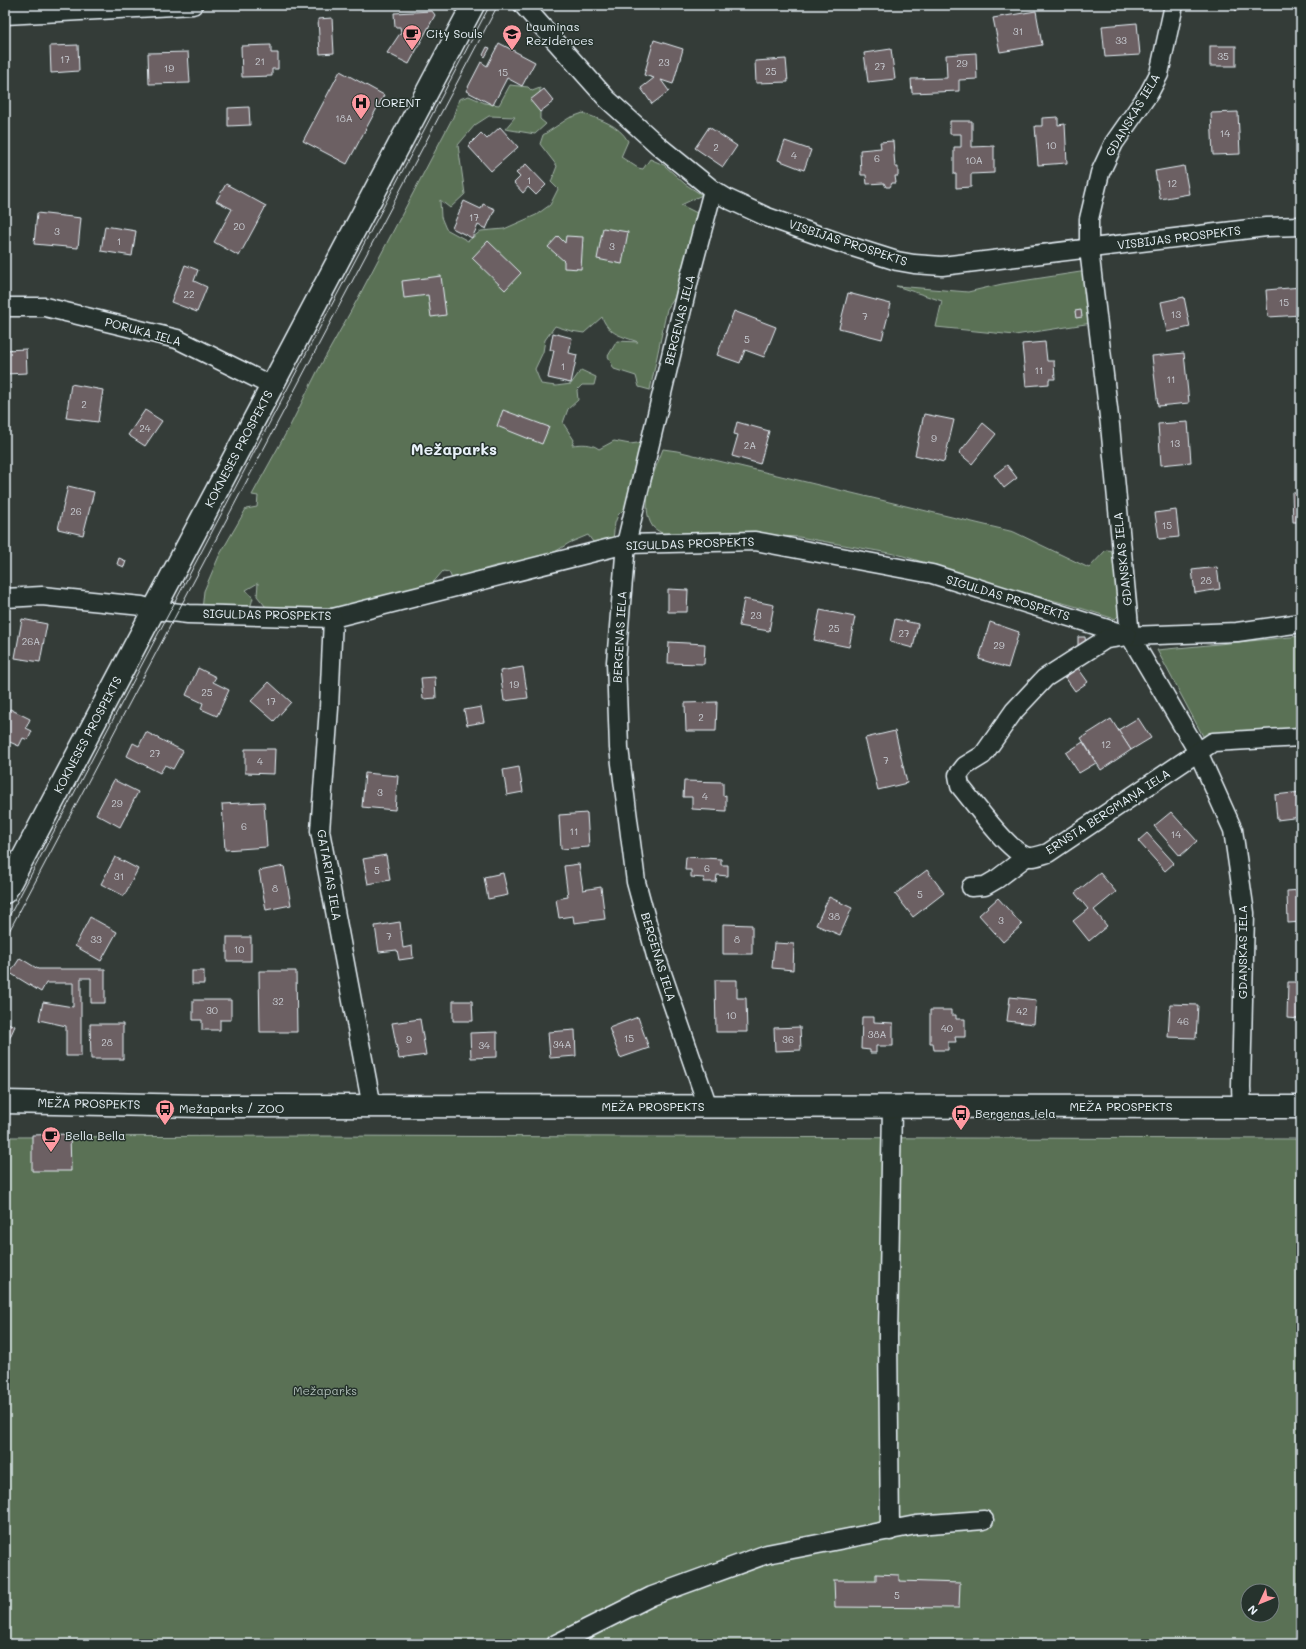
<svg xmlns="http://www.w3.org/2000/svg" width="1306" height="1649" font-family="Mali,sans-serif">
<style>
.green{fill:#5a7155;stroke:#a1b1a6;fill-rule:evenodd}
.building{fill:#6c6163;stroke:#e8f1f8}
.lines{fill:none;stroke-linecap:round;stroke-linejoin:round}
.minor-casing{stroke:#e8f1f8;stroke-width:21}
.tertiary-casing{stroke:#e8f1f8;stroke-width:25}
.minor{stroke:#26332d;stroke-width:18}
.tertiary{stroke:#26332d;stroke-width:22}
.tram{stroke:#e8f1f8;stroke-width:1}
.labels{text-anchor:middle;stroke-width:3;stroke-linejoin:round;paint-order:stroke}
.number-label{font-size:10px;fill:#c9cdd3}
.poi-label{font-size:12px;fill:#e8f1f8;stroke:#26332d;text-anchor:start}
.street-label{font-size:12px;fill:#e8f1f8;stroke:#26332d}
.park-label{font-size:12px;fill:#afbeb7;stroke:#26332d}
.district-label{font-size:16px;font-weight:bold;fill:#e8f1f8;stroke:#26332d}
</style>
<rect width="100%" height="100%" fill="#343c38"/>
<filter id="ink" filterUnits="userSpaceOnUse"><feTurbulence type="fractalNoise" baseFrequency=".025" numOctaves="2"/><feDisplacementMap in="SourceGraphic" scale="8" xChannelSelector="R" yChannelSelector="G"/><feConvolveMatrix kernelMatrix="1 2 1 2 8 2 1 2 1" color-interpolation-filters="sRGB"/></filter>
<g filter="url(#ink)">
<!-- green -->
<g class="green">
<path d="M 510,85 L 528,87 L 532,91 L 540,88 L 540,119 L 546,124 L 535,134 L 505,129 L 515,117 L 489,116 L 475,125 L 458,145 L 465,194 L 450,208 L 440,200 L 441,217 L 446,229 L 468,241 L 481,231 L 504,229 L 536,215 L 550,205 L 558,189 L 551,182 L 557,166 L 540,144 L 543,135 L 569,118 L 583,113 C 600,120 618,124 628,141 L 621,157 L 638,168 L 643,169 L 650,159 L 664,165 L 685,184 L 702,195 L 681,205 L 697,213 L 678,293 L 667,309 L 650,390 L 639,387 L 636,376 L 614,369 L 608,356 L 617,341 L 638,342 C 622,336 609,335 602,317 L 584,333 L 571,331 L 555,326 L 545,340 L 543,352 L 535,369 L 541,384 L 556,386 L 571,384 L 581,370 L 596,377 L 594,385 L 582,385 L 577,390 L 578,400 L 568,409 L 563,423 L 574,440 L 572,445 C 582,444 591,443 599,449 L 614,441 L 630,444 L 645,442 L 630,503 L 618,515 L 615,523 L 613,539 L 596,546 L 588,535 L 569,543 L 547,557 L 495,566 L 469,574 L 454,583 L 449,572 L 443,571 L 431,585 L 360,607 L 270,612 L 257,596 L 258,583 L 246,590 L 253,598 L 251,605 L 240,609 L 202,610 L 204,591 L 219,556 L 246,509 L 257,507 L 258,496 L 252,495 L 291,424 L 317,372 L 357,300 L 453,117 L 459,99 L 469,96 L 485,103 L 499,105 Z"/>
<polygon points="1087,271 1092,323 1015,335 936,327 942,301 896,286 968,292 1002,284"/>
<path d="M 663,449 L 677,451 L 1014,532 L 1089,568 L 1106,550 L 1118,551 L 1123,611 L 1115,619 L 1074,606 L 1003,587 L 900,555 L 799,537 L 741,534 L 664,534 C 660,532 656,530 653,527 C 638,506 655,470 663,449 Z"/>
<polygon points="1301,636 1301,727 1204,738 1157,650"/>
<path d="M 312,1136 L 1301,1139 L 1301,1644 L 5,1644 L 5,1137 ZM 1248,1591 L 1272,1591 L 1272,1615 L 1248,1615 Z"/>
</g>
<!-- building -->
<g class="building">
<polygon points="1233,5 1248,5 1236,11"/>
<polygon points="432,11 435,15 409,64 387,53 401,32 400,27 395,27 394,13"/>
<polygon points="1036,11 1042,45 1000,52 993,18"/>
<polygon points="332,18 334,53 320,54 318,19"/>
<polygon points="1137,23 1140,55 1105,57 1102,26"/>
<polygon points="654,40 683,49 673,84 661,80 669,91 652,104 641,88 654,78 644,75"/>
<polygon points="499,43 535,62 522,86 507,78 493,105 466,91 481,62 487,66"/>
<polygon points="78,45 79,71 51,73 50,46"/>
<polygon points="271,45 271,53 278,53 278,69 272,69 272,76 242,77 241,46"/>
<rect x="1210" y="46" width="26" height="20"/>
<polygon points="487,47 490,48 485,57 483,55"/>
<polygon points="891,49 895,79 868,82 864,53"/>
<polygon points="188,52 190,83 149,84 148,53"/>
<polygon points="976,53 977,79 959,80 959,91 912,93 911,79 947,78 946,55"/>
<polygon points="786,59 788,82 756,83 755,61"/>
<polygon points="340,71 384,95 347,164 303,141"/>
<polygon points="544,89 554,101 540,112 530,100"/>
<polygon points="249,107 250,125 228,126 228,108"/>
<polygon points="1238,112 1240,154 1213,155 1211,113"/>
<polygon points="1058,117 1058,125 1065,124 1067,163 1038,165 1035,126 1042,126 1042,118"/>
<polygon points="950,121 972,121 972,147 994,146 994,173 971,174 971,187 956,188 956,174 954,174 954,147 961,147 961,134 950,134"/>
<polygon points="500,127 518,147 491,171 468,146 481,133 487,139"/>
<polygon points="709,127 737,146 723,167 695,148"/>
<polygon points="785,141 811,150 804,170 778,160"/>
<polygon points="893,141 895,167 898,167 898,176 895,176 896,183 892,183 890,187 886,187 884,183 867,184 866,175 861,175 860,150 881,148 880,142"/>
<polygon points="526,164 546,185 536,195 528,187 523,193 514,183 520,177 516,173"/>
<polygon points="1184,166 1189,194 1160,199 1155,171"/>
<polygon points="226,184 266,206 239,256 214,242 232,209 216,201"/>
<polygon points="464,201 481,209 483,204 495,209 486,229 478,225 472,238 452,228"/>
<polygon points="37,213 81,218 78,248 34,244"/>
<polygon points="105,226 136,231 132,256 101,251"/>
<polygon points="603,228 628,232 622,264 597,259"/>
<polygon points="558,236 565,243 566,236 583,237 581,269 564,268 564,261 548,247"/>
<polygon points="488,241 521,273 505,290 472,258"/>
<polygon points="185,265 198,270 194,281 207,287 197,312 171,302"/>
<polygon points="441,276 446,315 431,317 428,295 404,298 402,281"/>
<polygon points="1301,287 1301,315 1268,317 1266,290"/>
<polygon points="848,293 891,304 882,339 839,328"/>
<polygon points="1184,297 1190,327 1167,332 1161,302"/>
<polygon points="1081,310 1082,317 1076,318 1075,311"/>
<polygon points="734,311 776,327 764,357 745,350 740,363 717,355"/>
<polygon points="553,333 572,338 569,353 577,355 571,383 548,378 554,350 550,350"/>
<polygon points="1045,342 1047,361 1054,361 1055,379 1049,379 1049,384 1026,386 1022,344"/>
<polygon points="26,349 27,373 5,374 5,350"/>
<polygon points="1184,353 1189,403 1158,406 1152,356"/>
<polygon points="71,384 103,390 98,422 66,418"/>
<polygon points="145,410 162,421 145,446 128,435"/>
<polygon points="503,410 549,427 542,444 497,426"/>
<polygon points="924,414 954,420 944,462 915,455"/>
<polygon points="737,422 769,431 760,464 732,456 738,435 734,434"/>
<polygon points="1188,422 1191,462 1161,465 1158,424"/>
<polygon points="983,423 996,434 972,464 959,453"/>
<polygon points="1007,465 1017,478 1004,488 994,475"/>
<polygon points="5,484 7,484 9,518 5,518"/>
<polygon points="68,486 94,492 83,535 58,529"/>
<polygon points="1292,493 1301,493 1301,522 1293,522"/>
<polygon points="1176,510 1179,537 1159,539 1155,513"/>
<polygon points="119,558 126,561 124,567 117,564"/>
<polygon points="1217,567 1220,589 1195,593 1192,570"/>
<polygon points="668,589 688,590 687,612 668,612"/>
<polygon points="744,599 774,605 769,631 739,626"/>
<polygon points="820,610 855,617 849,647 814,640"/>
<polygon points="22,619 47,624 40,662 15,658"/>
<polygon points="895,619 918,624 913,648 890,642"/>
<polygon points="990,622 1019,632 1008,668 979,659"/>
<polygon points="1078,637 1085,637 1086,645 1078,646"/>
<polygon points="669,642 705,644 704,664 668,663"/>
<polygon points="523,667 528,698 504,701 500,671"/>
<polygon points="198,668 216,677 213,682 229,690 217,716 201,709 203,703 186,695"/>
<polygon points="1078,668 1088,682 1075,691 1065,677"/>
<polygon points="435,677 436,698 423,699 421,678"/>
<polygon points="269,682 291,702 274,721 251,701"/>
<polygon points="717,702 716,731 686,731 685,703"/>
<polygon points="481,707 484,722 467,725 464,710"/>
<polygon points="10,709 30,719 26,728 32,731 28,740 23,738 19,746 5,740 5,719"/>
<polygon points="1138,718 1151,738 1131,750 1118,730"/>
<polygon points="1111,719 1131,750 1101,770 1081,738"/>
<polygon points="895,731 907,783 878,790 865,738"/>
<polygon points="146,732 183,751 173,769 165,765 160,773 127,756 133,743 139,746"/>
<polygon points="1083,742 1096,763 1079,773 1066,753"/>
<polygon points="245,749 275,749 274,774 245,773"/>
<polygon points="519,767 523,792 507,795 503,770"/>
<polygon points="365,773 398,776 395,810 362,807"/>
<polygon points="114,780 138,792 120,827 96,814"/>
<polygon points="684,781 723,782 723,796 726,795 726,811 692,809 692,797 683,797"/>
<polygon points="1301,792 1301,817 1277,820 1275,795"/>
<polygon points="264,802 267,847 225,850 222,804"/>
<polygon points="1171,812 1197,841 1180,856 1154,826"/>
<polygon points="587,813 589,847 561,849 559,815"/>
<polygon points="1147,833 1174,863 1165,871 1138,841"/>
<polygon points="386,855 390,880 368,884 363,859"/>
<polygon points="115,857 138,869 124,896 101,884"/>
<polygon points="686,857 721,859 721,865 728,865 728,876 717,875 716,882 703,882 704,878 691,877 691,870 685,870"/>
<polygon points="579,864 583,890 601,887 605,919 574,923 573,916 559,918 556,899 568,897 564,866"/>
<polygon points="284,866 291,905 266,910 259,871"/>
<polygon points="927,870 944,893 913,917 895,894"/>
<polygon points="503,873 508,895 488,899 484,877"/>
<polygon points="1100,873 1116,892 1094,910 1107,926 1089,941 1073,921 1088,909 1075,893"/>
<polygon points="1301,890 1301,922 1288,923 1287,891"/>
<polygon points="829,897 852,908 840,935 816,925"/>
<polygon points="998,898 1022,925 1003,942 979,915"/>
<polygon points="90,917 117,932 101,961 75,946"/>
<polygon points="400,922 403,948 412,946 413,958 399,960 397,950 379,952 375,926"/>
<polygon points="723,924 752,925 752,954 723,954"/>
<rect x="227" y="937" width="24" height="24"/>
<polygon points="774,943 794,944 793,970 772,968"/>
<polygon points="20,958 38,969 105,969 105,1003 91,1003 91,978 81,978 81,1056 66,1056 66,1026 39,1020 43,1002 73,1007 73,983 46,983 41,992 10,973"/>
<rect x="192" y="971" width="12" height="13"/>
<polygon points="259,971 296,971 297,1032 260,1032"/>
<polygon points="715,980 737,980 737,998 746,998 747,1032 716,1032"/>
<polygon points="1288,982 1301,982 1301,1019 1287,1018"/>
<polygon points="1010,997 1036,1000 1034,1024 1007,1021"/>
<polygon points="193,1000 231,1000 231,1020 220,1020 220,1030 202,1030 202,1020 193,1020"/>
<polygon points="453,1001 472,1001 473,1021 453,1021"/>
<polygon points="1170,1004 1198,1005 1196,1038 1168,1037"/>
<polygon points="930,1010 951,1010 951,1015 956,1015 956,1019 965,1019 965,1037 955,1037 956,1042 948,1042 948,1050 934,1050 933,1043 930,1043"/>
<polygon points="638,1017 649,1048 620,1058 609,1028"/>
<polygon points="862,1017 874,1017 874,1022 893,1023 893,1046 876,1046 876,1053 870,1053 870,1050 861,1049"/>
<polygon points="420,1019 426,1055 399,1059 392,1023"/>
<polygon points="5,1022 15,1026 5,1048"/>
<polygon points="90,1024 123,1024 123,1059 91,1059"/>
<polygon points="800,1027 801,1050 775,1051 774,1028"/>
<polygon points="575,1030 576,1056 550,1058 548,1032"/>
<polygon points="497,1032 497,1057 471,1058 470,1033"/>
<polygon points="70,1134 71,1171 32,1171 32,1135"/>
<polygon points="876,1574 899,1575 899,1581 960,1583 959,1608 835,1607 834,1580 876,1580"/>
</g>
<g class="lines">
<!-- minor casing -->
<g class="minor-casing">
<g id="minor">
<polyline points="523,5 607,99 660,147 713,190 728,199 767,217 840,243 897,261 914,264 942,266 1266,227 1301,226"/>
<polyline points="1174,5 1159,74 1149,93 1114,143 1100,173 1089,219 1089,249 1110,425 1130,636 1198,752 1233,830 1245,913 1241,1087 1242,1107"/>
<polyline points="5,15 193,5"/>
<polyline points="5,307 45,307 177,339 272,386"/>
<polyline points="5,598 42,596 142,606 155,610 188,614 333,618 626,544 755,541 932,574 1130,636 1237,632 1301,623"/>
<polyline points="333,618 329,708 320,831 372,1107"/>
<path d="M 1127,636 L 1106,639 L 1045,678 L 1014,711 L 983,755 L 965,766 L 958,775 L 960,786 C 974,803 1007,849 1025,856 C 1032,859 1041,855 1048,853 L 1213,742 L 1301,737"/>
<polyline points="971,887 985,886 997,879 1026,857"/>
<polyline points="708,1107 656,956 636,882 619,748 616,662 626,544 689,280 713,190"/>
<polyline points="890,1531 888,1337 892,1107"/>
<polyline points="556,1644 652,1596 767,1554 916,1525 984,1520"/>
</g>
</g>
<!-- tertiary casing -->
<g class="tertiary-casing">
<g id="tertiary">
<polyline points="5,892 473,5"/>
<polyline points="5,1102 202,1106 1301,1107"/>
</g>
</g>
<!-- minor -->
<use href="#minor" class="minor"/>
<!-- tertiary -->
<use href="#tertiary" class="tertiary"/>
<!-- tram -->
<g class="tram">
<polyline points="5,924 490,5"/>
<polyline points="5,939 498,5"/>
</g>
</g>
</g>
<!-- icons -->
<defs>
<g id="cafe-pin" transform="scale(1)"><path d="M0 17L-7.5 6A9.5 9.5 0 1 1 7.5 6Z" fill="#ff9aa2" stroke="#26332d"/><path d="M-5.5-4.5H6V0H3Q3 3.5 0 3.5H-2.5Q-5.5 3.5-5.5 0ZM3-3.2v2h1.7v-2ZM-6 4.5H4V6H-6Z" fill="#111"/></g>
<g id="school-pin" transform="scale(1)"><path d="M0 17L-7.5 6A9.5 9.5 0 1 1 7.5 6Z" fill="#ff9aa2" stroke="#26332d"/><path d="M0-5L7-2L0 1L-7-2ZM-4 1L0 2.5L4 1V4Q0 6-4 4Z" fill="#111"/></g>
<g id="hospital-pin" transform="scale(1)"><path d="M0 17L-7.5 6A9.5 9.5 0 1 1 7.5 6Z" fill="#ff9aa2" stroke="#26332d"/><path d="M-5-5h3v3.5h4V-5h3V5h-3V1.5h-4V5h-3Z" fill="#111"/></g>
<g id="bus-pin" transform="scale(1)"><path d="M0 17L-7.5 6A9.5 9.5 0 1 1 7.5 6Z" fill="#ff9aa2" stroke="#26332d"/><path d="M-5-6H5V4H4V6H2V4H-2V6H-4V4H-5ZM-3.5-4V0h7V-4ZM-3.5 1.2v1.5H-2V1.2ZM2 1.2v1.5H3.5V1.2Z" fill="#111"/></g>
</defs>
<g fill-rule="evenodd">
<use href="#cafe-pin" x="412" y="34"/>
<use href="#school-pin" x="512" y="34"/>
<use href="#hospital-pin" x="361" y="103"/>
<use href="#bus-pin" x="165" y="1109"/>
<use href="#bus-pin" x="961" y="1114"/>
<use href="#cafe-pin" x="51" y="1136"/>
</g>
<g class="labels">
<!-- number labels -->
<g class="number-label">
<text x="1018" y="35">31</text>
<text x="1121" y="44">33</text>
<text x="1223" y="60">35</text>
<text x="65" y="63">17</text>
<text x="260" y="65">21</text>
<text x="664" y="66">23</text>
<text x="962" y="67">29</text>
<text x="880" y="70">27</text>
<text x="169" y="72">19</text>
<text x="771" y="75">25</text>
<text x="503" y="76">15</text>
<text x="344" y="122">18A</text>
<text x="1225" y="137">14</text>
<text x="1051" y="149">10</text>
<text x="716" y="151">2</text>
<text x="794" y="159">4</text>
<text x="877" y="162">6</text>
<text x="974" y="164">10A</text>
<text x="529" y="184">1</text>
<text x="1172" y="187">12</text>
<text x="474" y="221">17</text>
<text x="239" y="230">20</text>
<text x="57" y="235">3</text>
<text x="119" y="245">1</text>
<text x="612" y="250">3</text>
<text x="189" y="298">22</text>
<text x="1284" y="306">15</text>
<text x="1176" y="318">13</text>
<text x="865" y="320">7</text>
<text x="747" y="343">5</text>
<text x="563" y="370">1</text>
<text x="1039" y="374">11</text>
<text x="1171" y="383">11</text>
<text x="84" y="408">2</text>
<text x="145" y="432">24</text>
<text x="934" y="442">9</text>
<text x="1175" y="447">13</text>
<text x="750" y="449">2A</text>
<text x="76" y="515">26</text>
<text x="1167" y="529">15</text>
<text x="1206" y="584">28</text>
<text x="756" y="619">23</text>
<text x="834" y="632">25</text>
<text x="904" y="637">27</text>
<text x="31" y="645">26A</text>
<text x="999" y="649">29</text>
<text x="514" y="688">19</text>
<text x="207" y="696">25</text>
<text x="271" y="705">17</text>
<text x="701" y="721">2</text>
<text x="1106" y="748">12</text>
<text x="155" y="757">27</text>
<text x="886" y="764">7</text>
<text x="260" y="765">4</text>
<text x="380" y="796">3</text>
<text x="705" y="800">4</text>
<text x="117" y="807">29</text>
<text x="244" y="830">6</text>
<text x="574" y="835">11</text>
<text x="1176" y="838">14</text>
<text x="707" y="872">6</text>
<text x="377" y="874">5</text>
<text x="119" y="880">31</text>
<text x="275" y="892">8</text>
<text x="920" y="898">5</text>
<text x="834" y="920">38</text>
<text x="1001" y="924">3</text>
<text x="389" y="940">7</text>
<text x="96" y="943">33</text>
<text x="737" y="943">8</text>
<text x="239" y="953">10</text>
<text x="278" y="1005">32</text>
<text x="212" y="1014">30</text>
<text x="1022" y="1015">42</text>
<text x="731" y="1019">10</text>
<text x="1183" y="1025">46</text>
<text x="947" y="1032">40</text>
<text x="877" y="1038">38A</text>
<text x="629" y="1042">15</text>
<text x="409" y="1043">9</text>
<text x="788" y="1043">36</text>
<text x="107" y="1046">28</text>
<text x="562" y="1048">34A</text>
<text x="484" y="1049">34</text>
<text x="897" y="1599">5</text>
</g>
<!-- poi labels -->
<g class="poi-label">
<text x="526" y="31">Laumiņas<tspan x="526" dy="14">Rezidences</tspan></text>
<text x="426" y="38">City Souls</text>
<text x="375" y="107">LORENT</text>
<text x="179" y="1113">Mežaparks / ZOO</text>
<text x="975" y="1118">Bergenas iela</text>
<text x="65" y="1140">Bella Bella</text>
</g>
<!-- street labels -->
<g class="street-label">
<text transform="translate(1133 115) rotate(-59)" y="4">GDAŅSKAS IELA</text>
<text transform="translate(1179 238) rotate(-7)" y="4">VISBIJAS PROSPEKTS</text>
<text transform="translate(848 243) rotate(18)" y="4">VISBIJAS PROSPEKTS</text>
<text transform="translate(680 320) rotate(-76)" y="4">BERGENAS IELA</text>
<text transform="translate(143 332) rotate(15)" y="4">PORUKA IELA</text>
<text transform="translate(239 449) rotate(-62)" y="4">KOKNESES PROSPEKTS</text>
<text transform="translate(690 544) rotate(-2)" y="4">SIGULDAS PROSPEKTS</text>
<text transform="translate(1123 559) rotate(-96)" y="4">GDAŅSKAS IELA</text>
<text transform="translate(1008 598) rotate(17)" y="4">SIGULDAS PROSPEKTS</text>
<text transform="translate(267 615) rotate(1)" y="4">SIGULDAS PROSPEKTS</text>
<text transform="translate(620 637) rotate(-87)" y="4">BERGENAS IELA</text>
<text transform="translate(88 735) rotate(-62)" y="4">KOKNESES PROSPEKTS</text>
<text transform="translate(1108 812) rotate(-33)" y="4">ERNSTA BERGMAŅA IELA</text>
<text transform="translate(329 875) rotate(80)" y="4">GATARTAS IELA</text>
<text transform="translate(1243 952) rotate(-90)" y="4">GDAŅSKAS IELA</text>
<text transform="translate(658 957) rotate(73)" y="4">BERGENAS IELA</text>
<text transform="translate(89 1104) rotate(1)" y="4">MEŽA PROSPEKTS</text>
<text x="653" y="1111">MEŽA PROSPEKTS</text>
<text x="1121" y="1111">MEŽA PROSPEKTS</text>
</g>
<!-- park labels -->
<g class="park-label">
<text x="325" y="1395">Mežaparks</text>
</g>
<!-- district labels -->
<g class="district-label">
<text x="454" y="455">Mežaparks</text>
</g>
</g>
<!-- margin -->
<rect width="1306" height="1649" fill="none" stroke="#26332d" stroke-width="20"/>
<rect x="10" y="10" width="1286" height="1629" fill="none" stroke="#e8f1f8" stroke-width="1.5" filter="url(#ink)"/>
<!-- north arrow -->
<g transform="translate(1260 1603) rotate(226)"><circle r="19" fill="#26332d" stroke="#747f7e"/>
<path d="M0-3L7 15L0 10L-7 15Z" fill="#ff9aa2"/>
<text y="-6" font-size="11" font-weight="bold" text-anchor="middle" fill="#e8f1f8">N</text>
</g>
</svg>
